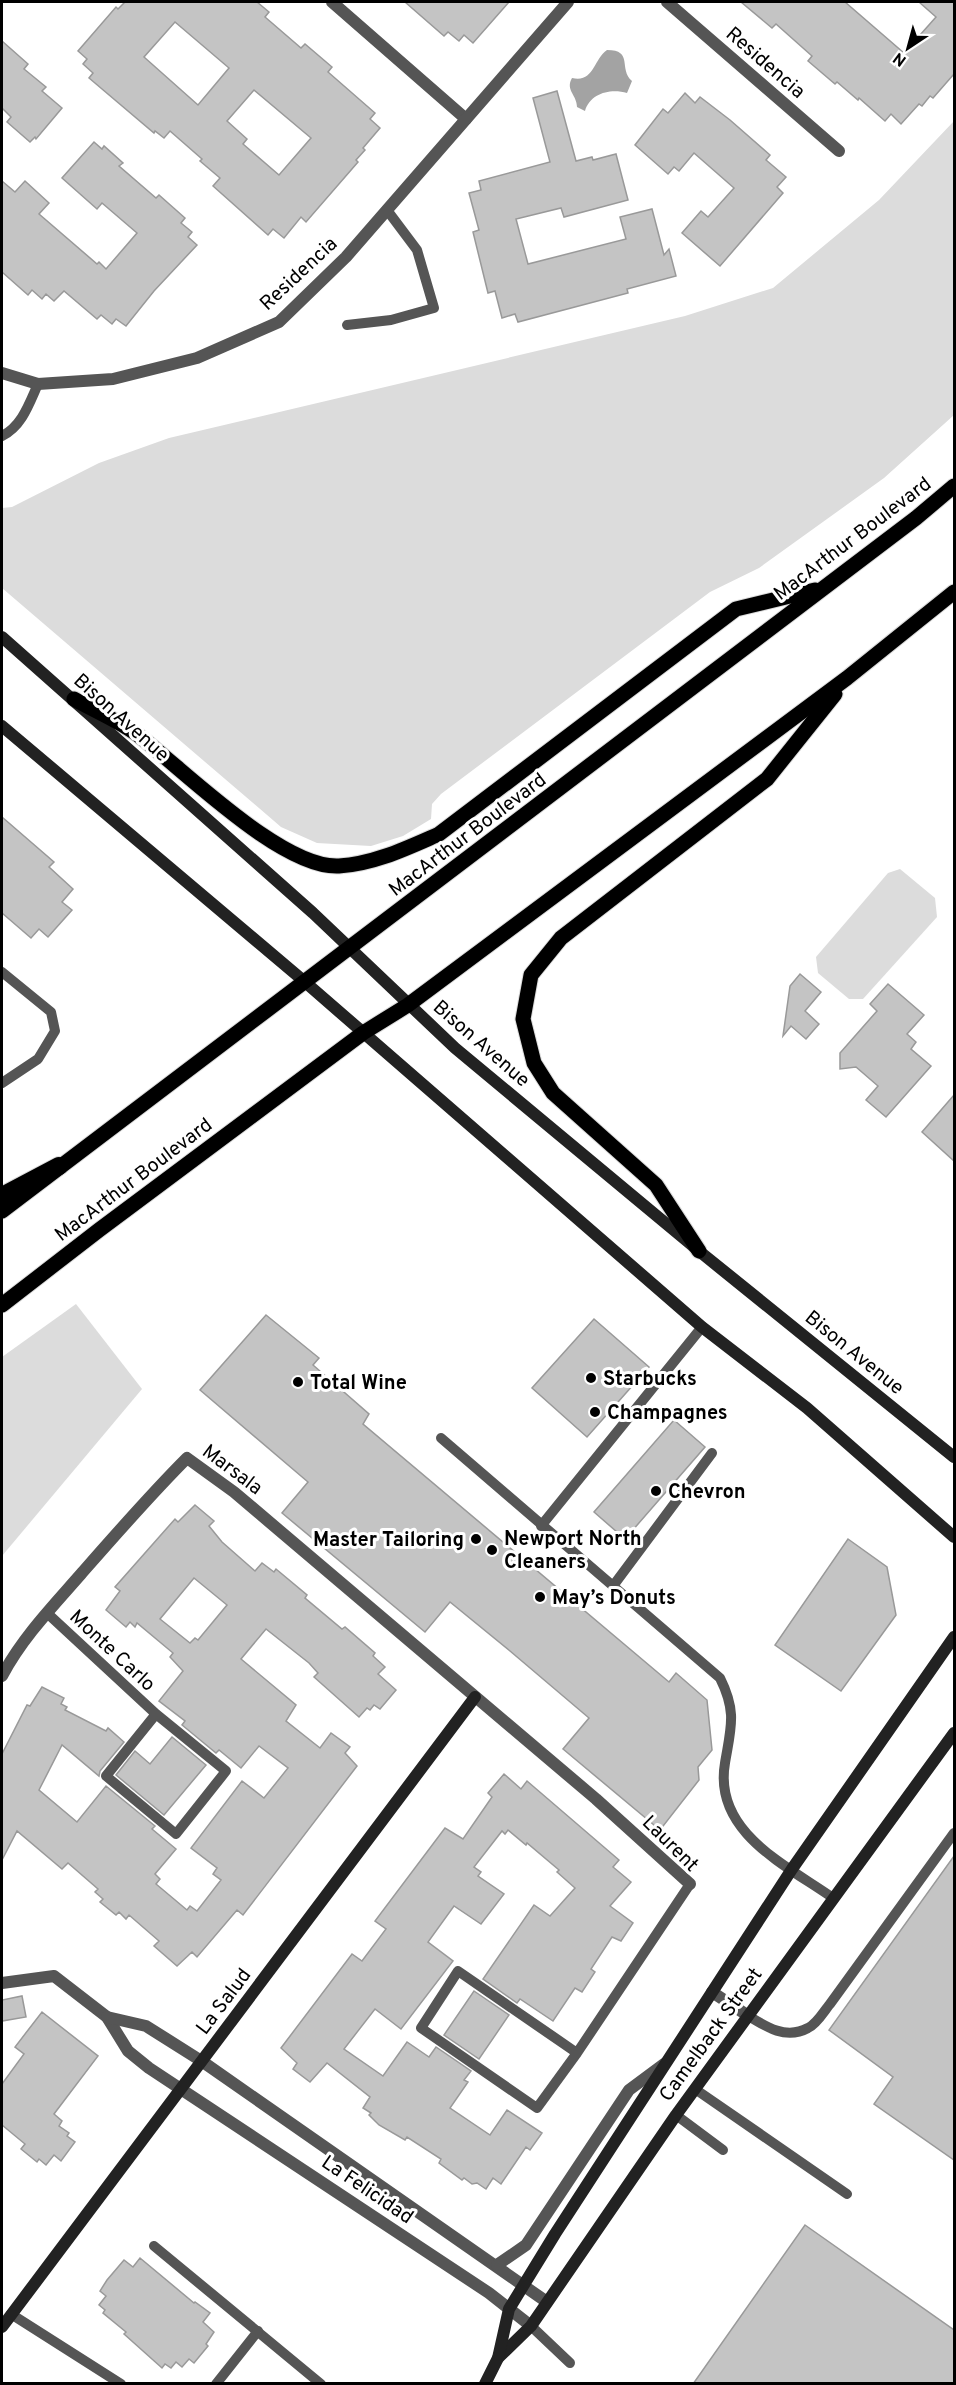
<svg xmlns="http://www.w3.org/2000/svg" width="956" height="2385" font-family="Overpass,sans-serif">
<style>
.green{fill:#dcdcdc}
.water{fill:#a3a3a3}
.building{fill:#c4c4c4;stroke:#999;stroke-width:1.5;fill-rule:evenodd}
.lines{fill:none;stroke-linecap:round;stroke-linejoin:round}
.primary-casing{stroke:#dbdbdb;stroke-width:17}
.highway-casing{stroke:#dbdbdb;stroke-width:20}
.lane{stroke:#555;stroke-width:10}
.street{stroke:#555;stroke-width:12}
.secondary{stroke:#222;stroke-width:12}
.primary{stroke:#000;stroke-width:15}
.highway{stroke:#000;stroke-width:18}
.poi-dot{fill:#000;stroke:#fff;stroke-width:2}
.labels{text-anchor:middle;stroke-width:6;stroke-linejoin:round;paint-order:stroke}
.street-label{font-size:20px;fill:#000;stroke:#fff}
.poi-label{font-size:20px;font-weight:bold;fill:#000;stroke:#fff;text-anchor:start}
</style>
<rect width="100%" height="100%" fill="#fff"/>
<!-- green -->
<g class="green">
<polygon points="954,121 954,415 884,478 759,568 710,592 441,794 432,804 431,819 403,836 371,846 317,843 281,827 2,588 2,508 12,507 99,463 169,438 685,316 773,288 879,200"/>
<polygon points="900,869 935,898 937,917 863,999 849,999 818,973 816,957 888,873"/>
<polygon points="76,1304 142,1389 2,1556 2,1357"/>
</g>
<!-- water -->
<path class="water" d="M 607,50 C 634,50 618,69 632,81 L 627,93 C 611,88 590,93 585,111 L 577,107 C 577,95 565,90 572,78 C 594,83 593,60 607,50 Z"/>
<!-- building -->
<g class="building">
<path d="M 125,2 L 257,2 L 269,12 L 265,17 L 301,48 L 305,44 L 332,67 L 328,72 L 375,113 L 370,119 L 380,128 L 363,148 L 365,150 L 356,160 L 358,162 L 306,222 L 301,217 L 284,238 L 273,229 L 268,235 L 213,186 L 220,178 L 200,161 L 202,159 L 170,131 L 164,138 L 155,131 L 154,133 L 89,78 L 93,73 L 83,64 L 87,59 L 78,51 L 116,7 L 118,9 ZM 175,22 L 229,68 L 198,105 L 144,57 ZM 254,90 L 311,138 L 279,175 L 243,144 L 247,139 L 227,121 Z"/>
<polygon points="405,2 509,2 473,43 464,35 459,41 448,32 444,36"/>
<polygon points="741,2 845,2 904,53 936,17 919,2 954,2 954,74 933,98 930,96 922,106 919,104 901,124 891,114 885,121 859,98 858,100 837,82 835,84 808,61 812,56 776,24 772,28"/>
<polygon points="2,41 28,64 24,69 46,87 42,91 62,108 36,139 35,137 30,142 7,122 11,117 2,108"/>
<polygon points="557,91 576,161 592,157 593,160 616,154 628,200 564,217 561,208 516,219 528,264 626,239 620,217 652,209 664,255 669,249 676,276 627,289 628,293 518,322 515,314 502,318 495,291 488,293 473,232 479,230 469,193 481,190 479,181 550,162 533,98"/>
<polygon points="685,93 695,103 700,97 730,120 770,155 766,160 786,177 777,187 783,193 720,266 682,233 701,211 708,217 734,188 694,153 679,171 674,167 668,174 635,145 663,109 668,113"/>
<polygon points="94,142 102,149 104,146 123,163 119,166 156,198 159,195 185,218 181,223 192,232 188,237 197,245 154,291 126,326 116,319 112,324 101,315 97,319 64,291 54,301 46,294 42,299 32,290 28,295 2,272 2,181 15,192 25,181 49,203 39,214 97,264 99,262 106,269 137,233 102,203 97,209 62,178"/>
<polygon points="2,817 54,862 49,867 73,889 62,902 72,910 48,937 39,929 31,938 2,913"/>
<polygon points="800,974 821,992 805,1011 819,1024 806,1039 791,1026 783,1036 790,986"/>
<polygon points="888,984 924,1015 907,1034 916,1042 911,1049 931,1066 886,1117 866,1100 878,1086 856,1067 840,1069 840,1053 877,1011 870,1004"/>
<polygon points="954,1095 954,1161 922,1132"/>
<polygon points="266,1315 319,1358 313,1365 369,1414 363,1424 669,1682 676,1673 707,1700 712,1750 698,1767 699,1780 660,1830 563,1749 589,1718 510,1651 450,1602 425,1632 282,1513 308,1482 200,1390"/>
<polygon points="594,1319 649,1367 587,1437 532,1388"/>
<polygon points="674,1420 705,1447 625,1539 594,1512"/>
<path d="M 195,1505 L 214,1521 L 209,1526 L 222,1542 L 255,1571 L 262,1563 L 274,1572 L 276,1569 L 307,1595 L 305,1598 L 342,1629 L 345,1627 L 375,1653 L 373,1656 L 385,1667 L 378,1674 L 396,1690 L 380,1709 L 374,1705 L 370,1710 L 367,1708 L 359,1717 L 314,1677 L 318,1673 L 309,1663 L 266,1629 L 241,1659 L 296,1705 L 286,1721 L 320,1748 L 331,1733 L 350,1747 L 345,1753 L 357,1766 L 243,1915 L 237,1910 L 197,1957 L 192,1952 L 177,1966 L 154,1946 L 159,1941 L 129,1915 L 126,1919 L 119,1912 L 116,1915 L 100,1902 L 103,1899 L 95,1892 L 98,1889 L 68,1863 L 62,1869 L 17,1831 L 2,1860 L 2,1754 L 27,1705 L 30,1706 L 42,1687 L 64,1698 L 61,1704 L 67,1707 L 65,1710 L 106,1731 L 108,1728 L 124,1742 L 100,1771 L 99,1776 L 62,1745 L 39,1790 L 77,1822 L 106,1786 L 155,1826 L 152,1829 L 176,1849 L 155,1874 L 160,1879 L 156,1884 L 187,1910 L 190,1906 L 197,1911 L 221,1880 L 213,1874 L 217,1868 L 191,1848 L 242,1781 L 264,1798 L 288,1768 L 259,1746 L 241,1768 L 219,1750 L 216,1753 L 182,1725 L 185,1721 L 159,1701 L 183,1671 L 170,1657 L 173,1653 L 137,1623 L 135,1627 L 130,1622 L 126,1627 L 106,1610 L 120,1591 L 115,1587 L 175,1519 L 178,1522 ZM 194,1578 L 227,1605 L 198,1640 L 195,1638 L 190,1643 L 160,1619 Z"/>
<polygon points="848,1539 887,1567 896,1615 841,1691 775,1645"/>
<polygon points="172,1737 206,1765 164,1815 116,1775 135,1751 150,1764"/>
<polygon points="504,1774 521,1789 527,1781 619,1860 613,1867 631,1882 610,1906 633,1923 621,1941 612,1937 591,1969 595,1972 582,1992 575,1988 553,2021 520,1999 517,2003 483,1979 534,1905 550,1916 575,1888 557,1872 559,1870 527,1843 526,1845 508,1830 505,1834 502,1831 474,1867 481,1872 478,1876 504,1894 481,1924 454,1906 428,1942 453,1961 401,2029 375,2009 344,2049 383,2076 407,2042 429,2057 436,2047 471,2071 464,2080 468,2082 450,2108 490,2135 507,2110 542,2133 530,2150 526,2147 501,2184 493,2178 486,2189 477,2183 472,2184 464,2178 462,2180 439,2163 441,2159 407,2137 405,2140 379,2125 369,2115 371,2113 363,2108 370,2097 327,2063 310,2082 293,2069 297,2063 281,2048 352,1954 362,1961 386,1929 375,1921 445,1828 463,1839 492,1797 488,1793"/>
<polygon points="954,1856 954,2160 874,2104 893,2077 829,2030"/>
<polygon points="474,1991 509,2015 479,2059 444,2035"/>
<polygon points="22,1996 26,2017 2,2021 2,2000"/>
<polygon points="42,2012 98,2056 54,2114 62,2121 59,2126 69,2133 67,2136 75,2142 61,2161 54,2155 46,2165 39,2159 37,2162 21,2149 25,2144 2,2125 2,2084 24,2054 15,2047"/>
<polygon points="805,2225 954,2330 954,2384 693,2384"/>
<polygon points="140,2258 194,2303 195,2302 210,2313 203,2322 214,2332 206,2344 208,2346 194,2363 189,2359 182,2367 176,2362 171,2368 165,2364 162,2368 124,2334 126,2332 103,2313 105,2310 99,2305 106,2296 100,2291 107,2280 124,2260 133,2267"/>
</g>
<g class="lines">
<!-- primary casing -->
<g class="primary-casing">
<g id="primary">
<path d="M 74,699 C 95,711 119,721 138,735 C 184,770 282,869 339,866 C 374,864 407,848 439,834 L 736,609 L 815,590"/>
<polyline points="2,1211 916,518 954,486"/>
<polyline points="699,1251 656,1185 553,1093 534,1063 523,1019 531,975 561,938 767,779 835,694"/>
<polyline points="2,1305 99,1230 363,1033 408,1005 847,678 954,592"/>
</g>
</g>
<!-- highway casing -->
<g class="highway-casing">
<polyline id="highway" points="2,1196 59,1166"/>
</g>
<!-- lane -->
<g class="lane">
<polyline points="347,325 391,320 434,308 417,250 387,210"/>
<path d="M 2,436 C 22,426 29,404 38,384"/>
<polyline points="2,972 51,1012 55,1031 38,1059 2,1083"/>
<path d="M 441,1438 L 720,1678 C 737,1712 731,1727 725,1763 C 713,1832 786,1865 833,1898"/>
<polyline points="541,1526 702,1327"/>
<polyline points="613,1586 712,1453"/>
<polyline points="47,1613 156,1714 226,1771 176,1834 106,1776 156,1714"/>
<path d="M 747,2015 C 766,2027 786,2040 808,2028 C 817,2024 824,2011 830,2004 L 954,1833"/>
<polyline points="577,2053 458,1971 421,2028 537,2108 577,2053 690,1884"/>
<polyline points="695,2089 847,2194"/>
<polyline points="676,2115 723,2150"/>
<polyline points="154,2246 321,2384"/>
<polyline points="11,2314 121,2384"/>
<polyline points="531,2326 570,2363"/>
<polyline points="216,2384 258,2331"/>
</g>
<!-- street -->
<g class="street">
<polyline points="332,2 466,119"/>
<polyline points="667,2 839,151"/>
<polyline points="2,373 38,384 113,379 197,358 279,322 346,257 568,2"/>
<path d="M 2,1676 C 22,1638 53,1606 81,1574 C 116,1534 150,1495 187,1458 L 234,1492 L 596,1799 L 690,1884"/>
<polyline points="2,1983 54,1976 107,2017 128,2051 149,2068 489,2293 531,2326"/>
<polyline points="712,1992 747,2015"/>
<polyline points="107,2017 146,2026 203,2062 547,2302"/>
<polyline points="497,2265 526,2245 629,2090 664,2064"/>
</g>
<!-- secondary -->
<g class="secondary">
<polyline points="2,637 313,913 455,1048 699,1251 954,1457"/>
<polyline points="2,726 305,982 702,1327 807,1408 954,1537"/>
<polyline points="2,2327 475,1697"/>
<polyline points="498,2358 531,2326 676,2115 954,1733"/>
<polyline points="485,2384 498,2358 509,2309 555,2234 792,1869 954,1637"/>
</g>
<!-- primary -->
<use href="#primary" class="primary"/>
<!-- highway -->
<use href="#highway" class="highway"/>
</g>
<!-- markers -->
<g class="poi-dot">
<circle cx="591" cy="1378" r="6"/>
<circle cx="298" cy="1382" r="6"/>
<circle cx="595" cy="1412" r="6"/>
<circle cx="656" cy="1491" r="6"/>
<circle cx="476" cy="1539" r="6"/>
<circle cx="492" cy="1550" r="6"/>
<circle cx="540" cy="1597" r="6"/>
</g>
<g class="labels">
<!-- street labels -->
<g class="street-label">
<text transform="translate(766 62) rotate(41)" y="7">Residencia</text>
<text transform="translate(298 273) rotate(-43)" y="7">Residencia</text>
<text transform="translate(852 538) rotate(-37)" y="7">MacArthur Boulevard</text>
<text transform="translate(122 717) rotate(42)" y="7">Bison Avenue</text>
<text transform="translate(467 834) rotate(-37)" y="7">MacArthur Boulevard</text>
<text transform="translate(482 1043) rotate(41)" y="7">Bison Avenue</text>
<text transform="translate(133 1179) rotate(-37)" y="7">MacArthur Boulevard</text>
<text transform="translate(855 1352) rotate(39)" y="7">Bison Avenue</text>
<text transform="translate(233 1469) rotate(37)" y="7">Marsala</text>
<text transform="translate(113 1650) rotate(43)" y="7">Monte Carlo</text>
<text transform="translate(671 1843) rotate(45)" y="7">Laurent</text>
<text transform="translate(223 2001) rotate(-53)" y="7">La Salud</text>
<text transform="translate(710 2034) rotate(-54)" y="7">Camelback Street</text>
<text transform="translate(368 2189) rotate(34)" y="7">La Felicidad</text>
</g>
<!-- poi labels -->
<g class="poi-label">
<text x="603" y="1385">Starbucks</text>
<text x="310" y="1389">Total Wine</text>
<text x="607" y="1419">Champagnes</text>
<text x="668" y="1498">Chevron</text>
<text x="504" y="1545">Newport North<tspan x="504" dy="23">Cleaners</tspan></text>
<text x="464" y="1546" text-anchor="end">Master Tailoring</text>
<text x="552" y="1604">May’s Donuts</text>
</g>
</g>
<!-- border -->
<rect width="956" height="2385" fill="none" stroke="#000000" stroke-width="6"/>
<!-- north arrow -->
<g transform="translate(908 48) rotate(216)" stroke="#ffffff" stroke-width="4.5" paint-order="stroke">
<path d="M0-4.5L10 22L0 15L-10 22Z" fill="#000000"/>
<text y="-9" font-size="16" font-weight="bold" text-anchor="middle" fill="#000000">N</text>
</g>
</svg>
